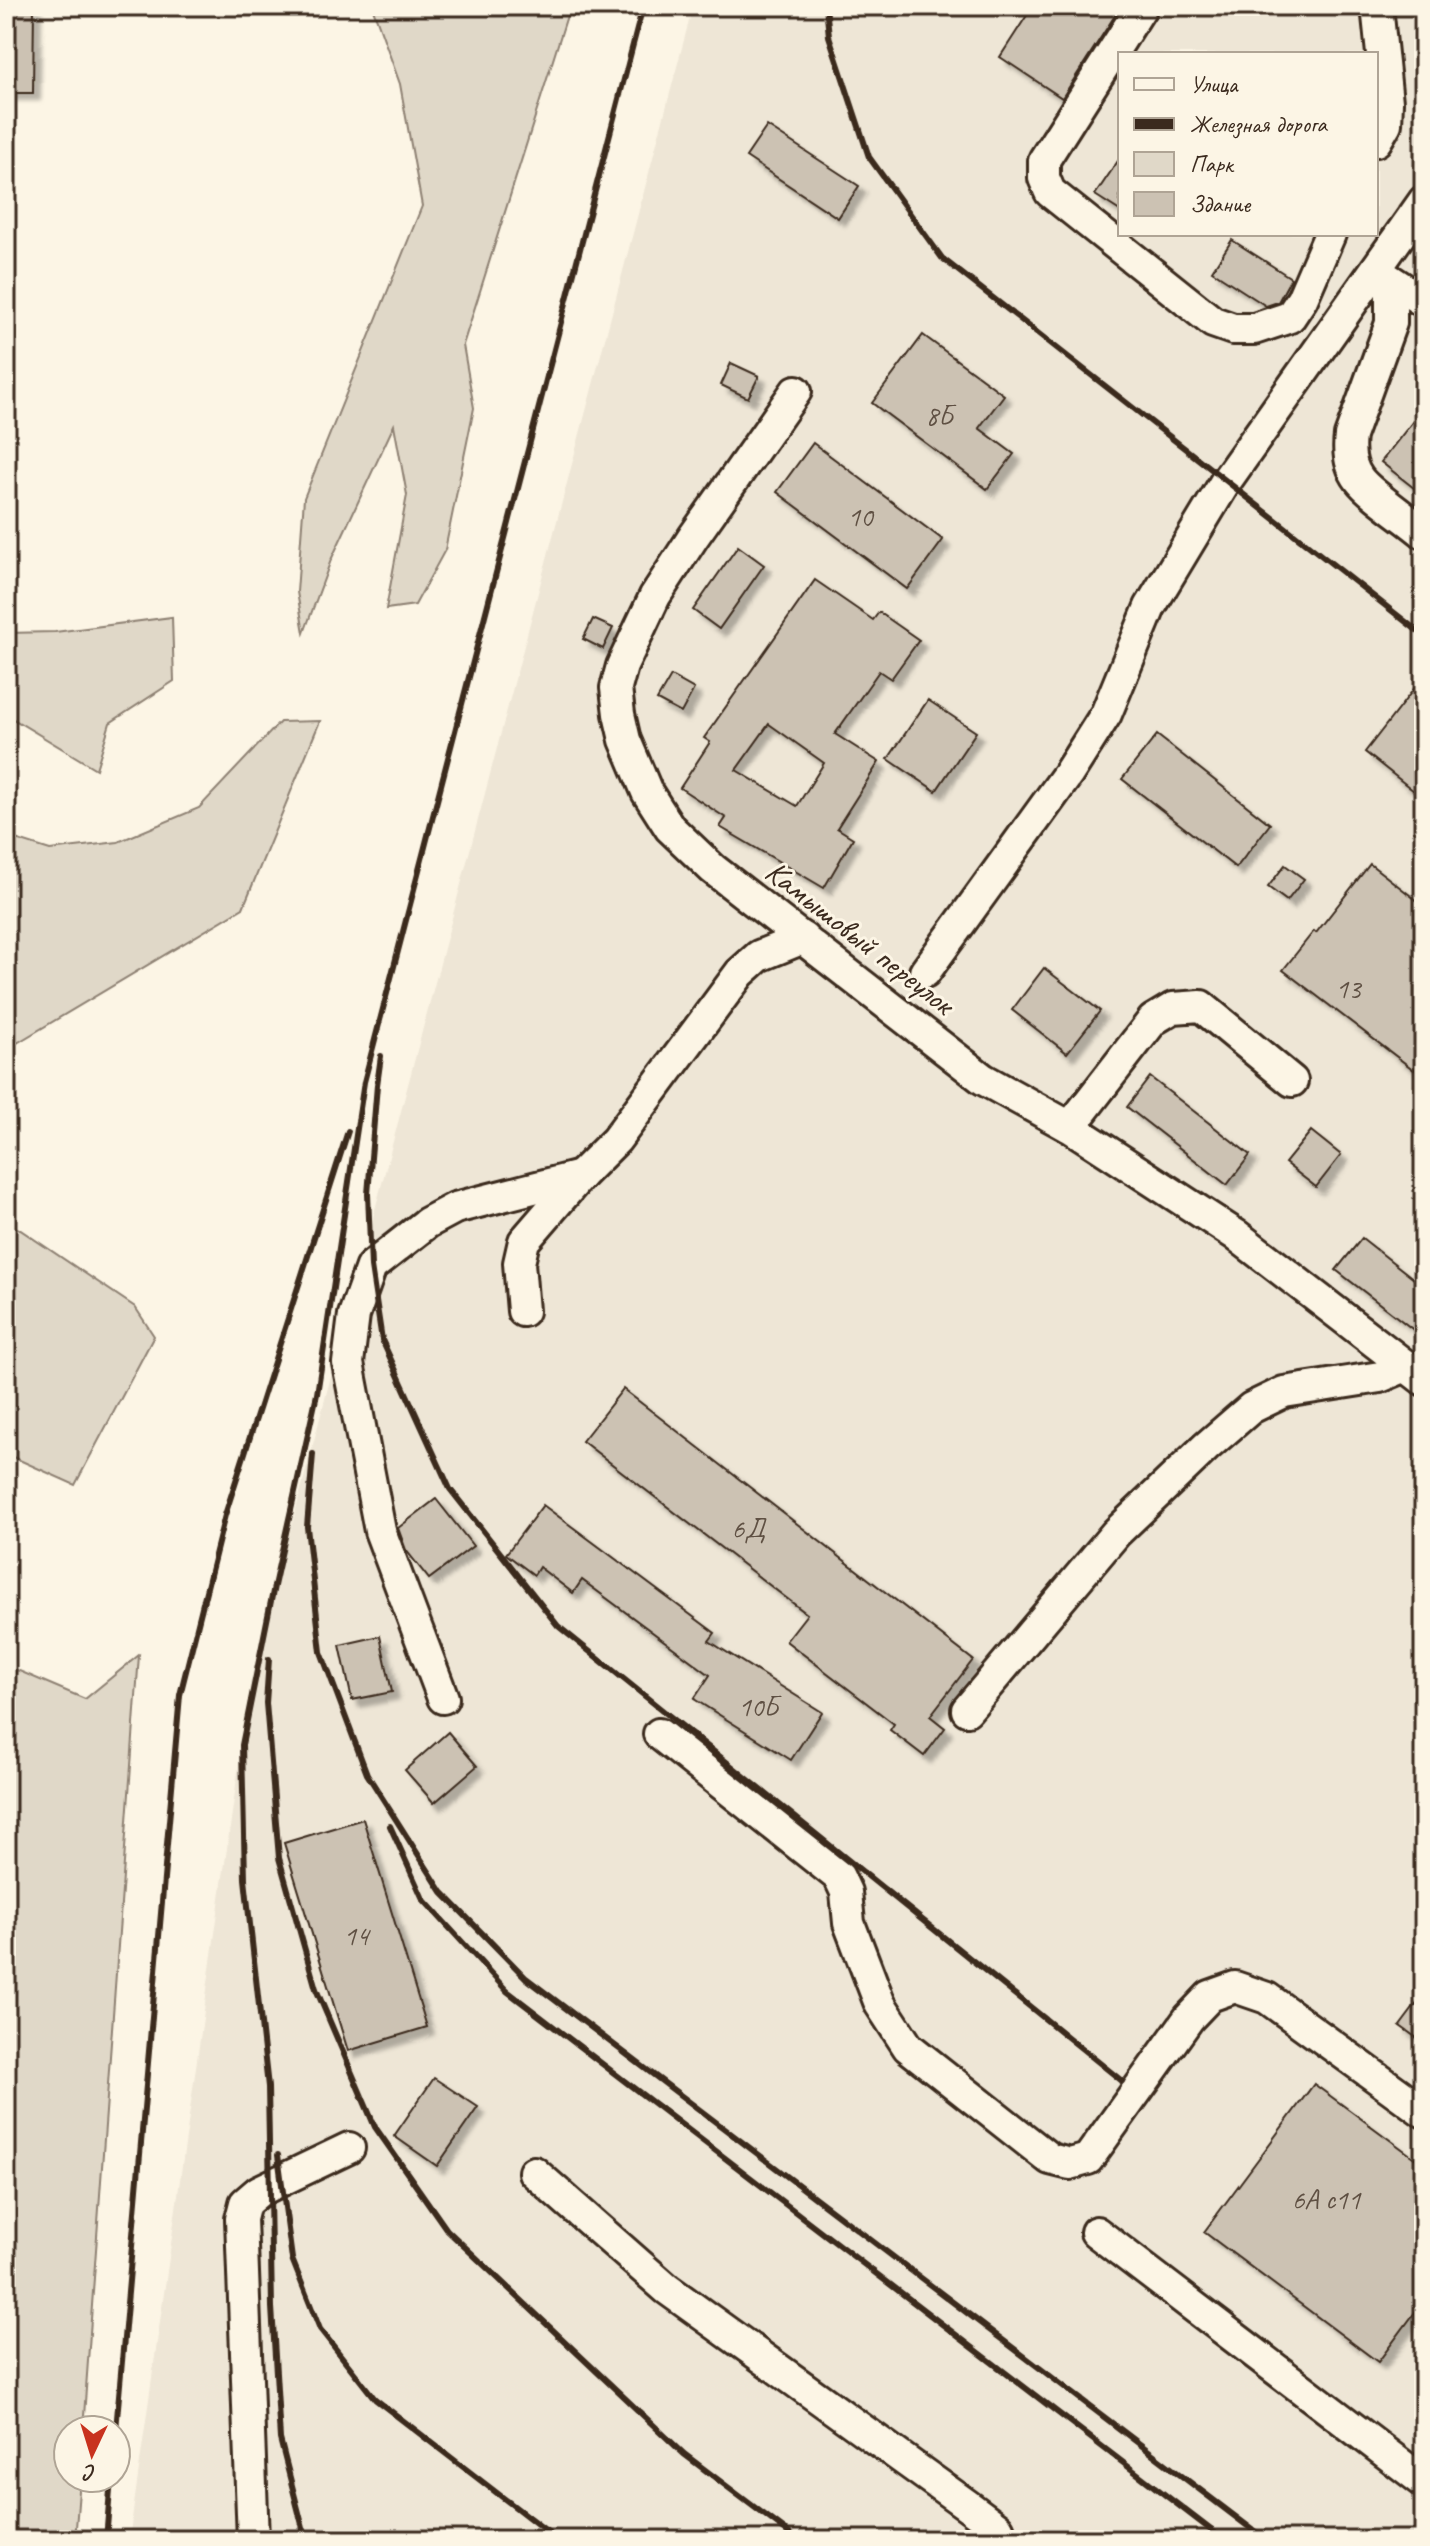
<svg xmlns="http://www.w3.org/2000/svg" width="1430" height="2546" font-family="Caveat,sans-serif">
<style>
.built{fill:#eee6d6;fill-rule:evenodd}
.green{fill:#e0d8c8;stroke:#8e8173;stroke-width:2}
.building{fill:#ccc2b3;stroke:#3b2a1e;stroke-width:2;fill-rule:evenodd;filter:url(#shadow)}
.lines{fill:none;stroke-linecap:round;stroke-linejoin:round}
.minor-casing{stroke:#3b2a1e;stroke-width:36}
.minor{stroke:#fcf5e5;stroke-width:30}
.rail{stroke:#3b2a1e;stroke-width:6}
.labels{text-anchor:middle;stroke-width:6;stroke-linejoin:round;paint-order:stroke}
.number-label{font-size:28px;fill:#5f5043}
.street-label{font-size:32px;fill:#3b2a1e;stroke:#fcf5e5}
</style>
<defs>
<filter id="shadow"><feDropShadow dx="7" dy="7" stdDeviation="2" flood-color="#0004"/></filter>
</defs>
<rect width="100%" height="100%" fill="#fcf5e5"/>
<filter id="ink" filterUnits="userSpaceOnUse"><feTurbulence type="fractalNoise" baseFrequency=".0125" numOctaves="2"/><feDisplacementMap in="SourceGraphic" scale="16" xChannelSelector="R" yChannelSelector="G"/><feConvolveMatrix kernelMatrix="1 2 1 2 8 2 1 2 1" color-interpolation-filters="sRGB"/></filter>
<g filter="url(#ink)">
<!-- built -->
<path class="built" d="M 693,6 L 1424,6 L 1424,2540 L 129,2540 L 251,1679 ZM 1120,54 L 1376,54 L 1376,234 L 1120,234 Z"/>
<!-- green -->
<g class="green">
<polygon points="372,6 570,6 463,345 474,408 445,550 415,605 386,609 407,495 394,425 331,560 304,633 297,592 304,498 422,206 400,84"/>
<polygon points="172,617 174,681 110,723 96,769 8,716 6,717 6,633 55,632"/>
<polygon points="320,721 243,908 17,1043 6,1043 6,836 50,850 118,842 199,808 280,722"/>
<polygon points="6,1224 19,1229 135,1307 154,1336 75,1485 6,1454"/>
<polygon points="139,1655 83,2430 68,2430 68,2478 80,2478 75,2540 6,2540 6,1688 17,1670 85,1699"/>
</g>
<!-- building -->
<g class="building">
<polygon points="6,6 34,6 33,93 6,93"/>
<polygon points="1033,6 1121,6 1062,98 1000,57"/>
<polygon points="767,126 859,186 838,218 746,157"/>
<polygon points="1120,158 1120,211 1095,195"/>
<polygon points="1232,240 1291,278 1278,302 1266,306 1212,271"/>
<polygon points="923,335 1004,395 979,428 1014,454 987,489 872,403"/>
<polygon points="731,363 759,376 748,398 721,385"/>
<polygon points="1424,407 1424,496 1381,462"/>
<polygon points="813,443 943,540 907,589 777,492"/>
<polygon points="738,546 764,565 719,629 693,610"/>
<path d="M 815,580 L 873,620 L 879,612 L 919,640 L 891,679 L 879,671 L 835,734 L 879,762 L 837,828 L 853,838 L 824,888 L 720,827 L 726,818 L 680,788 L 710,742 L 704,738 ZM 769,724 L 824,763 L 797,806 L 736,770 Z"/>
<polygon points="593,619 613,628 603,649 583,639"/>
<polygon points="671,676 694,689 681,713 657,700"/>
<polygon points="1424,676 1424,799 1365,752"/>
<polygon points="928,700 976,732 936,791 888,759"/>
<polygon points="1157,735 1270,824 1236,868 1122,779"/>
<polygon points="1370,864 1424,906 1424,1056 1414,1070 1283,970 1314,931 1316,933"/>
<polygon points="1285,865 1304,879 1287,901 1268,887"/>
<polygon points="1044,968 1100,1011 1067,1053 1012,1010"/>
<polygon points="1150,1077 1250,1155 1227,1185 1127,1107"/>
<polygon points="1311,1131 1341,1155 1316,1187 1285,1163"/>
<polygon points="1362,1238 1424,1287 1424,1338 1336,1270"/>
<polygon points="623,1389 973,1660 930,1716 945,1728 924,1756 890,1730 894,1724 786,1641 807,1614 582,1441"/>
<polygon points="436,1499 473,1546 429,1579 406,1550 398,1528"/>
<polygon points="543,1505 715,1633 709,1641 822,1712 791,1760 694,1699 710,1675 582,1580 573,1593 539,1567 534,1575 506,1554"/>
<polygon points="380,1636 392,1692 352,1700 340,1645"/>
<polygon points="448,1732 477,1766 434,1803 405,1770"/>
<polygon points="363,1819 427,2027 348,2051 284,1843"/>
<polygon points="1424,1994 1424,2043 1400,2026"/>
<polygon points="434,2078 478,2107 437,2166 394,2136"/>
<polygon points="1314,2084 1424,2165 1424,2300 1378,2362 1204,2232"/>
</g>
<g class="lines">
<!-- minor casing -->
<g class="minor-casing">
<g id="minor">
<polyline points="1142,6 1044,160 1044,178 1050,192 1213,322 1233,329 1254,329 1290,317 1302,299 1330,234"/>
<polyline points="1376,141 1386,124 1387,102 1377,6"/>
<polyline points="1378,272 1424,302"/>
<path d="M 1391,281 L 1391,323 L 1350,436 C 1348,451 1350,467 1359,479 C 1369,493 1409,520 1424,533"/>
<polyline points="796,391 694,536 655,596 622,666 616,688 619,714 625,740 647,792 670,828 713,869 983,1079 1070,1127 1236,1235 1424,1380"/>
<polyline points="925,972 1068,774 1106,714 1150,607 1226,481 1424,201"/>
<polyline points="1070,1127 1153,1020 1173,1008 1201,1006 1292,1081"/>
<polyline points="523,1311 519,1263 524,1241 580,1176 616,1140 740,973 759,956 803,938"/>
<polyline points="443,1698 380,1531 348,1363 354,1315 371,1267 427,1223 455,1208 580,1176"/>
<polyline points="967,1710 1116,1533 1206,1447 1251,1408 1284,1392 1380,1377 1406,1366"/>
<polyline points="659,1734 839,1877 846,1892 849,1923 880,2004 908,2047 1050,2159 1070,2164 1088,2159 1189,2018 1210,1996 1235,1987 1267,1998 1424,2112"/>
<polyline points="534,2172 667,2289 967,2505 998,2528 1003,2540"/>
<polyline points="1096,2232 1424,2482"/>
<polyline points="253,2540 241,2219 245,2203 259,2191 349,2148"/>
</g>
</g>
<!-- minor -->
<use href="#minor" class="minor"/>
<!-- rail -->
<g class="rail">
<polyline points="826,6 829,36 869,157 942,258 1424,636"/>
<polyline points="381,1056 377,1085 368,1194 371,1267 382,1340 450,1489 558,1626 1122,2081"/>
<polyline points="313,1454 307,1527 321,1652 367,1774 442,1892 526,1978 1266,2540"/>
<polyline points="269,1659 266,1703 279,1858 316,1989 375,2127 447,2230 684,2454 798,2540"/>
<polyline points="390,1826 423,1899 507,1991 1224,2540"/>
<polyline points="278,2155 292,2259 320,2329 375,2399 558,2540"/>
<polyline points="116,2430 180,1695 225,1515 348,1131"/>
<polyline points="106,2540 111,2478"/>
<polyline points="306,2540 280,2439 272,2307 268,2087 245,1879 242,1745 274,1586 317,1394 364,1082 643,6"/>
</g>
</g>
</g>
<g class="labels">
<!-- number labels -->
<g class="number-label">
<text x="939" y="425">8Б</text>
<text x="860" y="526">10</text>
<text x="1348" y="998">13</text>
<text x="748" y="1538">6Д</text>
<text x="758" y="1716">10Б</text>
<text x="356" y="1945">14</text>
<text x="1326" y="2209">6А с11</text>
</g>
<!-- street labels -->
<g class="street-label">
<text transform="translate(860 937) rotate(38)" y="11">Камышовый переулок</text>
</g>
</g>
<!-- margin -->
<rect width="1430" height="2546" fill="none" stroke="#fcf5e5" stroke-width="32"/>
<rect x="16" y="16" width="1398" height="2514" fill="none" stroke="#3b2a1e" stroke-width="3" filter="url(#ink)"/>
<!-- legend -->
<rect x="1118" y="52" width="260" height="184" fill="#fcf5e5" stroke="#afa495" stroke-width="2"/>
<rect x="1134" y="78" width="40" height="12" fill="#fcf5e5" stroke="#afa495" stroke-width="2"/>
<text x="1190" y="92" font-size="24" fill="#3b2a1e">Улица</text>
<rect x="1134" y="118" width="40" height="12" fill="#3b2a1e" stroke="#afa495" stroke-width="2"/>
<text x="1190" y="132" font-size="24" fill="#3b2a1e">Железная дорога</text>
<rect x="1134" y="152" width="40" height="24" fill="#e0d8c8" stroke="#afa495" stroke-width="2"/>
<text x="1190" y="172" font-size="24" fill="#3b2a1e">Парк</text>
<rect x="1134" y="192" width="40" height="24" fill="#ccc2b3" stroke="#afa495" stroke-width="2"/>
<text x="1190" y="212" font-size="24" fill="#3b2a1e">Здание</text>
<!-- north arrow -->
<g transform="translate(92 2454) rotate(184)"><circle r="38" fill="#fcf5e5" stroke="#afa495" stroke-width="2"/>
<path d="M0-6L14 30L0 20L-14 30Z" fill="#c8321e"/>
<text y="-12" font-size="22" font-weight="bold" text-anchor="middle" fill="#3b2a1e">С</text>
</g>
</svg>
